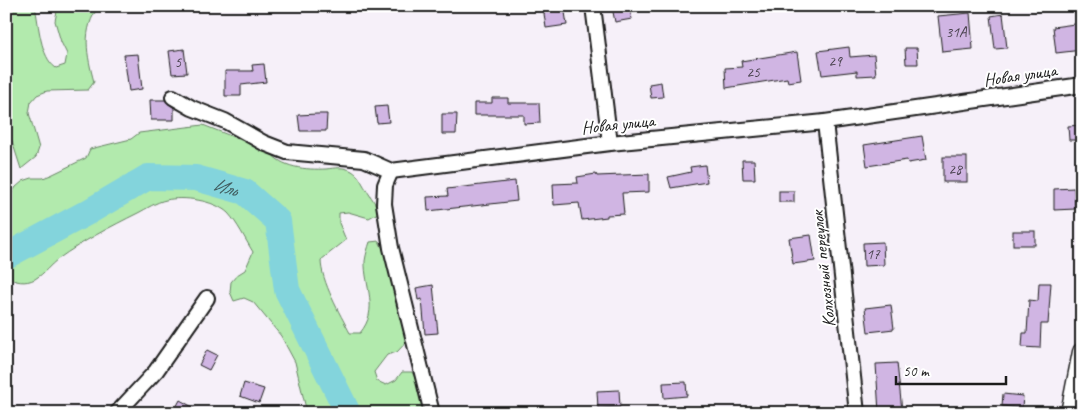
<svg xmlns="http://www.w3.org/2000/svg" width="1088" height="419" font-family="Caveat,sans-serif">
<style>
.green{fill:#b2eaad;stroke:#678364}
.lines{fill:none;stroke-linecap:round;stroke-linejoin:round}
.river{stroke:#83d4dc;stroke-width:26}
.building{fill:#d0b5e3;stroke:#1c1c1c}
.minor-casing{stroke:#1c1c1c;stroke-width:18}
.tertiary-casing{stroke:#1c1c1c;stroke-width:21}
.minor{stroke:#fff;stroke-width:14}
.tertiary{stroke:#fff;stroke-width:18}
.labels{text-anchor:middle;stroke-width:4;stroke-linejoin:round;paint-order:stroke}
.number-label{font-size:15px;fill:#49424e}
.street-label{font-size:18px;fill:#1c1c1c;stroke:#fff}
.water-label{font-size:19px;font-style:italic;fill:#405c5f;stroke:#fff}
</style>
<rect width="100%" height="100%" fill="#f6f0f9"/>
<filter id="ink" filterUnits="userSpaceOnUse"><feTurbulence type="fractalNoise" baseFrequency=".02" numOctaves="2"/><feDisplacementMap in="SourceGraphic" scale="10" xChannelSelector="R" yChannelSelector="G"/><feConvolveMatrix kernelMatrix="1 2 1 2 8 2 1 2 1" color-interpolation-filters="sRGB"/></filter>
<g filter="url(#ink)">
<!-- green -->
<g class="green">
<path d="M 6,6 L 35,6 C 39,25 40,57 56,68 L 65,65 L 67,54 L 61,42 L 55,21 L 57,11 L 67,10 L 74,6 L 99,6 C 81,30 87,55 94,82 L 88,90 L 47,91 L 37,95 L 31,102 L 29,113 L 39,148 L 36,157 L 21,169 L 12,141 L 6,133 Z"/>
<path d="M 203,125 L 269,151 C 281,168 306,170 326,169 C 335,168 343,166 352,171 C 360,176 361,182 366,189 C 371,198 376,202 378,213 L 369,218 L 348,212 L 339,213 L 339,223 L 346,240 L 321,260 C 321,281 340,314 350,333 L 360,333 C 380,309 364,286 365,261 C 366,254 368,248 370,242 L 379,241 L 388,259 L 412,336 L 397,352 L 387,355 L 374,372 L 377,381 L 386,385 L 396,380 L 402,372 L 412,372 L 421,390 L 423,413 L 307,413 L 295,362 L 281,336 L 253,302 L 244,298 L 234,301 L 230,292 L 231,282 L 237,275 L 245,270 L 253,252 C 245,239 238,224 228,213 C 214,200 183,196 166,200 C 156,202 146,209 138,213 C 110,227 83,241 58,259 C 50,265 44,274 35,279 C 25,284 16,282 6,277 L 6,202 L 16,187 L 23,181 L 32,178 L 43,178 L 51,175 L 86,158 L 90,149 L 131,139 L 139,133 Z"/>
</g>
<g class="lines">
<!-- river -->
<path class="river" id="s1" d="M 6,256 L 90,211 L 148,177 L 196,178 L 245,192 L 278,221 L 287,290 L 348,413"/>
</g>
<!-- building -->
<g class="building">
<polygon points="543,6 564,6 567,25 546,28"/>
<polygon points="618,6 629,6 632,19 615,22 612,7"/>
<polygon points="970,13 973,49 942,52 938,16"/>
<polygon points="1003,14 1007,48 995,49 991,16"/>
<polygon points="1082,23 1082,50 1056,53 1053,27"/>
<polygon points="849,47 850,57 874,55 876,75 857,76 857,71 822,75 818,51"/>
<polygon points="905,48 917,48 918,64 906,64"/>
<polygon points="184,49 187,73 172,74 169,51"/>
<polygon points="797,52 801,80 788,82 787,78 726,88 725,68 742,67 741,61"/>
<polygon points="138,54 142,89 129,91 124,55"/>
<polygon points="264,64 266,82 241,85 241,96 225,96 225,71 253,71 252,65"/>
<polygon points="661,82 663,97 651,98 649,84"/>
<polygon points="492,98 508,98 508,103 539,103 540,123 524,124 524,115 474,115 474,103 492,103"/>
<polygon points="150,100 165,100 174,108 174,120 151,120"/>
<polygon points="387,106 389,122 377,123 375,107"/>
<polygon points="317,114 327,114 326,131 300,131 298,115"/>
<polygon points="442,114 457,114 456,134 442,134"/>
<polygon points="1082,125 1082,140 1069,140 1068,126"/>
<polygon points="922,136 926,160 908,163 907,160 867,166 864,145"/>
<rect x="943" y="157" width="24" height="25"/>
<polygon points="742,160 754,160 755,179 743,179"/>
<polygon points="705,165 707,182 671,188 668,177 691,172 690,167"/>
<polygon points="596,174 597,176 649,174 649,192 622,193 624,214 607,215 607,217 582,220 579,203 554,205 553,184 578,183 577,177"/>
<polygon points="515,181 517,201 428,211 427,197 448,196 447,189"/>
<polygon points="1074,188 1075,209 1054,210 1054,189"/>
<rect x="779" y="191" width="15" height="11"/>
<rect x="1013" y="231" width="22" height="14"/>
<polygon points="811,235 815,261 793,264 789,238"/>
<polygon points="883,242 884,265 864,266 863,243"/>
<polygon points="1039,283 1051,283 1048,324 1041,324 1040,348 1022,347 1023,333 1027,333 1029,300 1038,301"/>
<polygon points="433,285 438,333 425,334 422,299 418,300 416,288"/>
<polygon points="891,305 894,329 868,332 865,308"/>
<polygon points="207,350 217,355 209,370 199,365"/>
<polygon points="897,363 902,411 879,413 876,364"/>
<polygon points="686,382 687,396 664,398 663,383"/>
<polygon points="244,383 264,389 259,403 240,396"/>
<polygon points="619,390 620,407 598,408 597,391"/>
<polygon points="1003,394 1023,396 1022,408 1002,406"/>
<polygon points="180,400 203,413 173,413"/>
</g>
<g class="lines">
<!-- minor casing -->
<g class="minor-casing">
<g id="minor">
<polyline points="593,6 610,143"/>
<polyline points="173,97 192,108 225,121 264,143 287,152 364,159 391,171 610,143 825,122 1082,85"/>
<polyline points="825,122 857,413"/>
<polyline points="391,171 385,185 384,204 391,248 432,413"/>
<polyline points="117,413 156,371 207,298"/>
</g>
</g>
<!-- tertiary casing -->
<g class="tertiary-casing">
<polyline id="tertiary" points="1070,413 1082,352"/>
</g>
<!-- minor -->
<use href="#minor" class="minor"/>
<!-- tertiary -->
<use href="#tertiary" class="tertiary"/>
</g>
</g>
<g class="labels">
<!-- number labels -->
<g class="number-label">
<text x="956" y="37">31А</text>
<text x="835" y="66">29</text>
<text x="178" y="67">5</text>
<text x="753" y="77">25</text>
<text x="955" y="174">28</text>
<text x="873" y="259">17</text>
</g>
<!-- street labels -->
<g class="street-label">
<text transform="translate(1020 75) rotate(-8)" y="6">Новая улица</text>
<text transform="translate(618 124) rotate(-6)" y="6">Новая улица</text>
<text transform="translate(823 269) rotate(-96)" y="6">Колхозный переулок</text>
</g>
<!-- water labels -->
<g class="water-label">
<text dy="7" stroke="none"><textPath href="#s1" startOffset="241">Иль</textPath></text>
</g>
</g>
<!-- margin -->
<rect width="1088" height="419" fill="none" stroke="#fff" stroke-width="25"/>
<rect x="12" y="12" width="1063" height="394" fill="none" stroke="#1c1c1c" stroke-width="2" filter="url(#ink)"/>
<!-- scale -->
<path d="M896 376v8h110v-8" fill="none" stroke="#1c1c1c" stroke-width="2.5"/>
<text x="903" y="376" font-size="15" fill="#1c1c1c" stroke="#ffffff" stroke-width="4" paint-order="stroke">50 m</text>
</svg>
